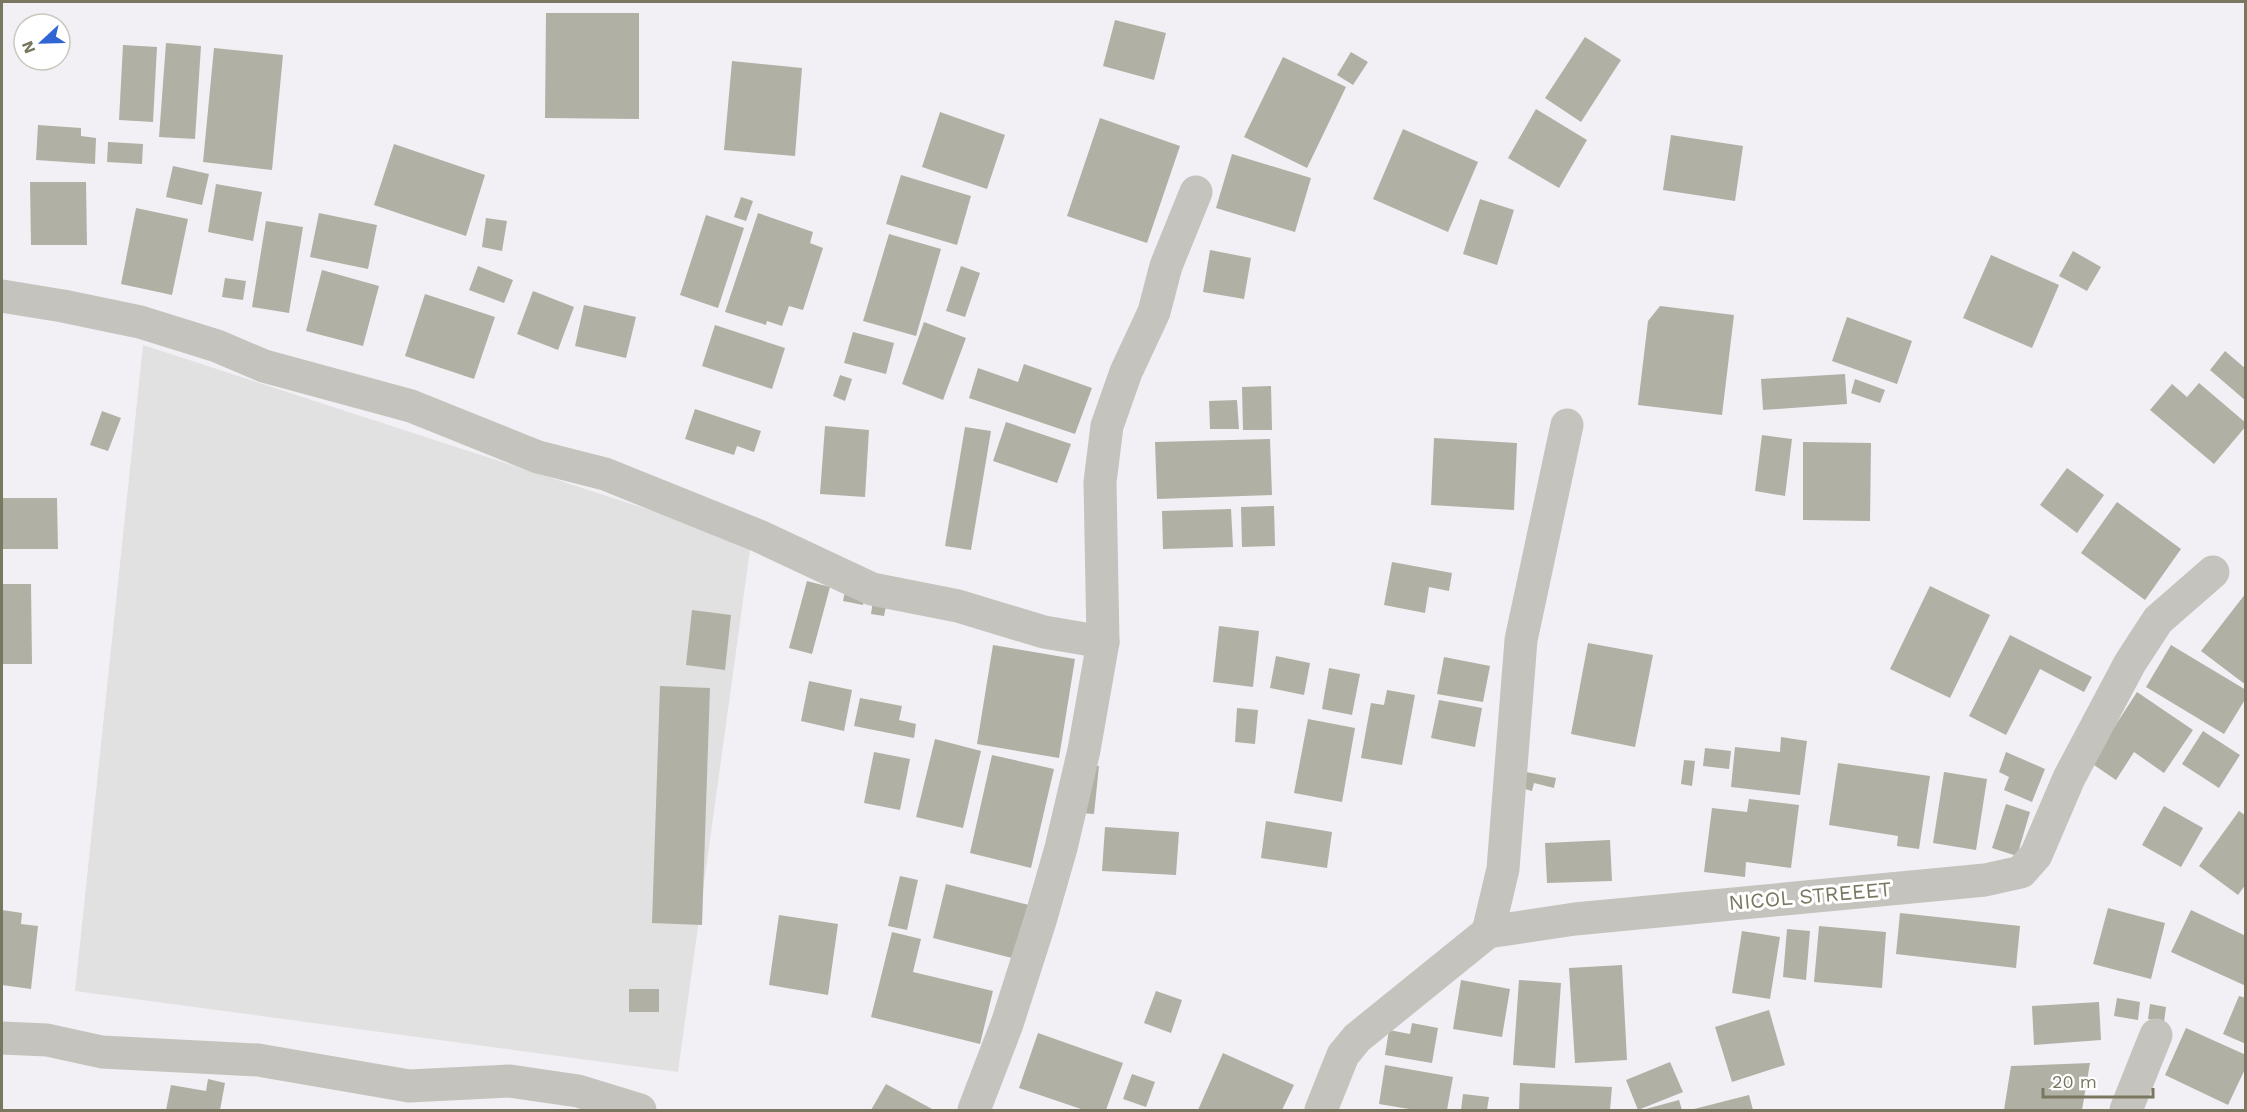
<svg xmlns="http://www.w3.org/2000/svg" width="2247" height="1112" font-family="'Work Sans',sans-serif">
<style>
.built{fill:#e2e1e1}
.building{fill:#b1b0a5}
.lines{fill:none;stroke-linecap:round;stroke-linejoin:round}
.minor{stroke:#c4c3bd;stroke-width:33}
.labels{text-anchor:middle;stroke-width:6;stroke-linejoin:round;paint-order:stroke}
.street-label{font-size:21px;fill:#7a7761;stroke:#fff}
</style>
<rect width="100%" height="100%" fill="#f2f0f4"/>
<!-- built -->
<polygon class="built" points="143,345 751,543 678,1072 75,991"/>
<!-- building -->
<g class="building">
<polygon points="546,13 639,13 639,119 545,118"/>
<polygon points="1115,20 1166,33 1154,80 1103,66"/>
<polygon points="1585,37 1621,60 1581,122 1545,98"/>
<polygon points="166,43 201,46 195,139 159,137"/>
<polygon points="123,45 157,47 153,122 119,120"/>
<polygon points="214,48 283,55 272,170 203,162"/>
<polygon points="1351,52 1368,62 1353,85 1337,75"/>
<polygon points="1283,57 1346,87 1307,168 1244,137"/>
<polygon points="732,61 802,68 795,156 724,150"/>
<polygon points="1536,109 1587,140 1559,188 1508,158"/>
<polygon points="940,112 1005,135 987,189 922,167"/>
<polygon points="1100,118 1180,146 1147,243 1067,216"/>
<polygon points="38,125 81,128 81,136 96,138 95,164 36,160"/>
<polygon points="1403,129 1478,162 1448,232 1373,199"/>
<polygon points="1671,135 1743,146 1735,201 1663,190"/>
<polygon points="108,142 143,144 142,164 107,162"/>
<polygon points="394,144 485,175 466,236 374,205"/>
<polygon points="1232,154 1311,178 1295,232 1216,208"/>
<polygon points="173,166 209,174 202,205 166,197"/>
<polygon points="901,175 971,196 957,245 886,224"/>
<polygon points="30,182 86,182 87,245 31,245"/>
<polygon points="216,184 262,192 253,241 208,232"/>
<polygon points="741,197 753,201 746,221 734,217"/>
<polygon points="1480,199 1514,210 1497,265 1463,254"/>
<polygon points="136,208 188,219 172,295 121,284"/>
<polygon points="319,213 377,225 368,269 310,257"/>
<polygon points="758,213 813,232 810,243 823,248 803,310 789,306 782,326 767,321 766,325 725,312"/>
<polygon points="706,215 744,228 718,308 680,295"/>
<polygon points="486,218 507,221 502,251 482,247"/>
<polygon points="266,221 303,227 289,313 252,307"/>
<polygon points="889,234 941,249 916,336 863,321"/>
<polygon points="1210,250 1251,258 1244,299 1203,292"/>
<polygon points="2073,251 2101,267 2087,291 2059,276"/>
<polygon points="1991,255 2059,285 2032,348 1963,318"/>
<polygon points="478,266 513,280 504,303 469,290"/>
<polygon points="961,266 980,273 965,317 946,311"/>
<polygon points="322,270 379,286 363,346 306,331"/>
<polygon points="225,278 246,281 243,300 222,297"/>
<polygon points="533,291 574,307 558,350 517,334"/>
<polygon points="425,294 495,317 474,379 405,356"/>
<polygon points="584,305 636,317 626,358 575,346"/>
<polygon points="1660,306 1734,315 1722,415 1638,405 1648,321"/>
<polygon points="1847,317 1912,341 1897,384 1832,361"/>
<polygon points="924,322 966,338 943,400 902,384"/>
<polygon points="715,325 785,348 772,389 702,366"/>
<polygon points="853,332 894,343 886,374 844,363"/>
<polygon points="2225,351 2246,369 2246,401 2210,370"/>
<polygon points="1024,364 1092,388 1075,434 969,398 978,368 1018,382"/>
<polygon points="1845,374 1847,404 1763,410 1761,379"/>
<polygon points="840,375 852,379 845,401 833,396"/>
<polygon points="1855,379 1885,390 1880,403 1851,393"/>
<polygon points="2199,383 2246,423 2246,426 2214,464 2150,410 2172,384 2187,397"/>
<polygon points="1271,386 1272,430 1243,430 1242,387"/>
<polygon points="1237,400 1239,429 1210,429 1209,401"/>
<polygon points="695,409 761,431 754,452 737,446 734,455 685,439"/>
<polygon points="102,411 121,418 108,451 90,445"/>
<polygon points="1006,422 1071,444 1057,483 993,461"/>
<polygon points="825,426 869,430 865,497 820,494"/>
<polygon points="965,427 991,431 971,550 945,546"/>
<polygon points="1762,435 1792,439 1785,496 1755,491"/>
<polygon points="1434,438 1517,443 1514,510 1431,505"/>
<polygon points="1270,439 1272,495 1157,499 1155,442"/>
<polygon points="1803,442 1871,443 1870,521 1803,520"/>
<polygon points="2067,468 2104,495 2077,533 2040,505"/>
<polygon points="2,498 57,498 58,549 2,549"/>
<polygon points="2117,502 2181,549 2145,600 2081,553"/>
<polygon points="1274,506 1275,546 1242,547 1241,507"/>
<polygon points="1231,509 1233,547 1163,549 1162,511"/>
<polygon points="1392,562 1452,573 1449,591 1429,587 1425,613 1384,605"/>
<polygon points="807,581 830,587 812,654 789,648"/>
<polygon points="2,584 31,584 32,664 2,664"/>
<polygon points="1930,586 1990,615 1950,698 1890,669"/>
<polygon points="846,587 866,591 863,605 843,601"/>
<polygon points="2246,593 2246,685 2201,651"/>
<polygon points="874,594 888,597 884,616 871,614"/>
<polygon points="692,610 731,615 725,670 686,665"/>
<polygon points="1219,626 1259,631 1253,687 1213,682"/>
<polygon points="2010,635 2092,677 2084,692 2040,669 2006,735 1969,716"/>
<polygon points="1588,643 1653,655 1635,747 1571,734"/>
<polygon points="993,645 1075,659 1059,758 977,744"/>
<polygon points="2171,645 2246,690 2246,698 2224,734 2146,687"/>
<polygon points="1276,656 1310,663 1304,695 1270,688"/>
<polygon points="1444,657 1490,666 1483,702 1437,694"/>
<polygon points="1329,668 1360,674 1352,715 1322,709"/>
<polygon points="809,681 852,690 844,731 801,721"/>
<polygon points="660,686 710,688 702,925 652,923"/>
<polygon points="1387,690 1415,695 1402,765 1361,758 1371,703 1384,705"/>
<polygon points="2137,692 2193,730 2164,773 2134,752 2116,780 2091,763"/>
<polygon points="860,698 902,706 899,720 916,724 914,738 854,726"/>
<polygon points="1439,700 1482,708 1475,747 1431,738"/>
<polygon points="1237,708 1258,710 1255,744 1235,742"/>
<polygon points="1308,719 1355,728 1342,802 1294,793"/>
<polygon points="2203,731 2240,755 2219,788 2182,764"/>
<polygon points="1781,737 1807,741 1800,795 1731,787 1735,747 1780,752"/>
<polygon points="935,739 981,751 963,828 916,817"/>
<polygon points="1705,748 1731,751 1729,769 1703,766"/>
<polygon points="874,752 910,759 900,810 864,803"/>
<polygon points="2006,752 2045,769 2032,802 2004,790 2009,777 1999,772"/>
<polygon points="992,755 1054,769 1031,868 970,853"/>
<polygon points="1684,760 1695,761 1692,786 1681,784"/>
<polygon points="1838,763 1930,776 1919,849 1897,846 1898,836 1829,825"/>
<polygon points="1074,764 1099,766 1094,814 1069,812"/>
<polygon points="1516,770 1556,778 1554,788 1534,783 1532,791 1514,786"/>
<polygon points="1944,772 1987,779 1976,850 1933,843"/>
<polygon points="1749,799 1799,805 1791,868 1746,862 1745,877 1704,872 1712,808 1747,812"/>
<polygon points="2006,804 2030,812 2017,856 1992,848"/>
<polygon points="2164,806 2203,828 2181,867 2142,845"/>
<polygon points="2239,811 2246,816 2246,884 2238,895 2199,866"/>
<polygon points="1266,821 1332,832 1327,868 1261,858"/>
<polygon points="1105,827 1179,832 1176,875 1102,871"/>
<polygon points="1610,840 1612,881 1547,883 1545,843"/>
<polygon points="900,876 918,880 907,930 888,926"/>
<polygon points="946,884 1029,905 1016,959 933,938"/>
<polygon points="2108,908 2165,923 2151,979 2093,964"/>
<polygon points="2,910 22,913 21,924 38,926 31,989 2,985"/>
<polygon points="2191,910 2246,936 2246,986 2171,952"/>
<polygon points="1900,913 2020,926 2016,968 1896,954"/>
<polygon points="779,915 838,924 828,995 769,985"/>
<polygon points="1819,926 1886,932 1882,988 1814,982"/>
<polygon points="1787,929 1810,931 1806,980 1783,977"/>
<polygon points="1742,931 1780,937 1770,999 1732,993"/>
<polygon points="892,932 921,939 913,972 993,991 980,1044 871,1017"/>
<polygon points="1622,965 1627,1060 1575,1063 1569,968"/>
<polygon points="1461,980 1510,989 1502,1037 1453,1029"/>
<polygon points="1519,980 1561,983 1555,1068 1513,1065"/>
<rect x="629" y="989" width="30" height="23"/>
<polygon points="1156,991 1182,1000 1171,1033 1144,1023"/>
<polygon points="2239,996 2246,998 2246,1044 2223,1034"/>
<polygon points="2117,998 2140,1002 2138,1020 2114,1016"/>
<polygon points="2099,1002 2101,1040 2034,1045 2032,1006"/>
<polygon points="2150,1004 2166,1007 2164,1022 2148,1019"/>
<polygon points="1769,1010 1785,1065 1732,1082 1715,1027"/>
<polygon points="1412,1023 1438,1028 1432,1063 1385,1055 1389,1030 1410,1034"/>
<polygon points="2186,1028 2246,1055 2246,1067 2228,1105 2165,1075"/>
<polygon points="1038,1033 1123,1063 1106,1110 1084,1110 1019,1088"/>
<polygon points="1223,1053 1294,1085 1282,1110 1198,1110"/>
<polygon points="1670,1062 1683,1092 1638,1110 1626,1080"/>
<polygon points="2090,1063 2082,1110 2004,1110 2011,1066"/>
<polygon points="1385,1065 1453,1077 1447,1110 1415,1110 1379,1104"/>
<polygon points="1132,1074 1155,1082 1146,1107 1123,1099"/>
<polygon points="208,1079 225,1083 220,1110 166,1110 171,1085 206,1091"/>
<polygon points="1520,1083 1612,1087 1610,1110 1519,1110"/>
<polygon points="886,1084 934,1110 871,1110"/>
<polygon points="1463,1094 1489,1097 1487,1110 1461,1110"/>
<polygon points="1749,1095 1753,1110 1690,1110"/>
<polygon points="1679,1100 1682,1110 1642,1110"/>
</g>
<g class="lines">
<!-- minor -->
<g class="minor">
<polyline points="2,296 63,306 140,322 217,346 264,366 411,406 538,457 605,474 759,536 872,589 958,606 1044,632 1103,642"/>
<polyline points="1488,932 1503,869 1521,640 1567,425"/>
<polyline points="2,1038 47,1040 102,1052 258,1060 409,1086 510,1081 578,1091 640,1110"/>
<polyline points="974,1110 1007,1024 1040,921 1061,848 1084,750 1103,642 1100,482 1107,426 1126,372 1154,312 1166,266 1196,192"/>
<polyline points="1321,1110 1343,1055 1357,1038 1488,932 1575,919 1985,880 2021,872 2036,855 2069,778 2130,663 2158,620 2213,572"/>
<polyline points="2126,1110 2156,1035"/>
</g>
</g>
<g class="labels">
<!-- street labels -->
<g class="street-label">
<text transform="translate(1810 896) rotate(-5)" y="7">NICOL STREEET</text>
</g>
</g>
<!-- border -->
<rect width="2247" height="1112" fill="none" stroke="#7a7761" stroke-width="6"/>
<!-- north arrow -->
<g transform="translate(42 42) rotate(248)"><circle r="28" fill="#ffffff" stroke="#cac9c0" stroke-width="1.5"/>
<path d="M0-4.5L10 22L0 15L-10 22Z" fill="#3065d4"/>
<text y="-9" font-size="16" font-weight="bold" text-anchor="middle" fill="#7a7761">N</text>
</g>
<!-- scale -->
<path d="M2043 1088v9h110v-9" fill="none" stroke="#7a7761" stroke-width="3"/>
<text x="2052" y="1088" font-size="18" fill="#7a7761" stroke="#ffffff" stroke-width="4.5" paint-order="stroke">20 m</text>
</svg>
